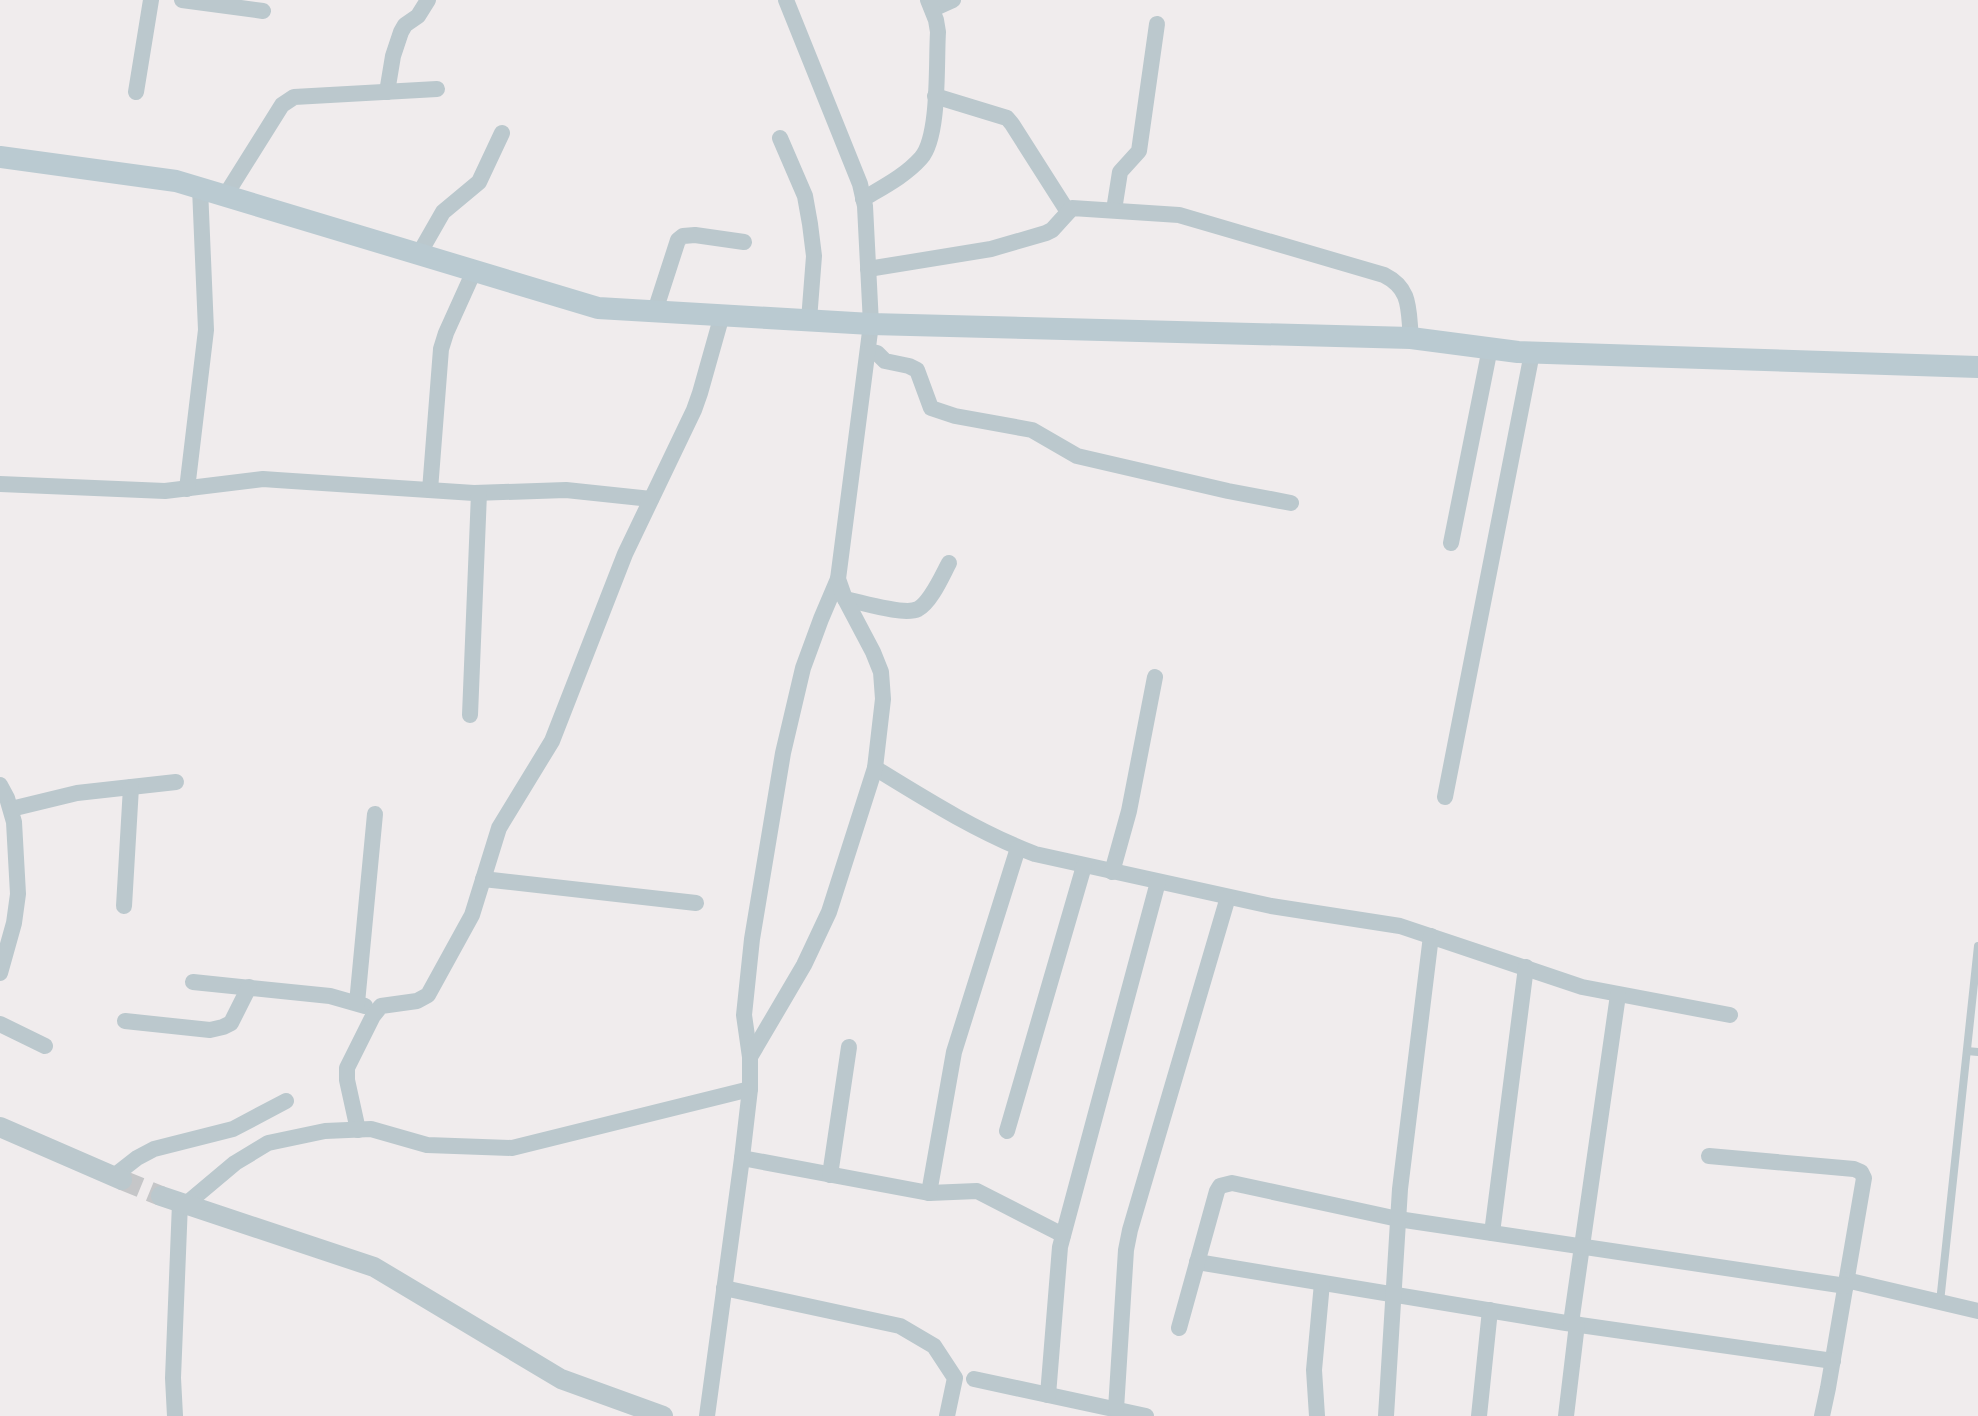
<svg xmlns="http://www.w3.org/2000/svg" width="1978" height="1416" font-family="'DejaVu Sans',sans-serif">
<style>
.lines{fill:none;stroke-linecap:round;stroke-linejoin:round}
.tertiary-tunnel{stroke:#c5c6c8;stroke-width:20;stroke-dasharray:20 10;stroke-linecap:butt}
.service{stroke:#bbc8cd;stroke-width:8}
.minor{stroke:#bbc8cd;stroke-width:16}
.tertiary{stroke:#bbc8cd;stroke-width:20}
.secondary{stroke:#bacad1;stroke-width:22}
</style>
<rect width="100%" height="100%" fill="#f0eced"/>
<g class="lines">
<!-- tertiary-tunnel -->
<polyline class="tertiary-tunnel" points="122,1180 161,1196"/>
<!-- service -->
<g class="service">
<polyline points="1967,1051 1978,1052"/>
<polyline points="1940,1302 1978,946"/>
</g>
<!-- minor -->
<g class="minor">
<polyline points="182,0 263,11"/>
<polyline points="933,9 953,0"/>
<polyline points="136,92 151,0"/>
<polyline points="387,92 393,56 401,32 405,25 418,16 428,0"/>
<polyline points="935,96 1007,118 1012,124 1068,212"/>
<polyline points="780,138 805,196 810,224 814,256 809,320"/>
<polyline points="225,196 282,105 294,97 437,89"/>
<path d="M 863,199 C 883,187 905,176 921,158 C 940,137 936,62 938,32 L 936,20 L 928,0"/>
<polyline points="1114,210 1120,172 1139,151 1157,24"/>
<polyline points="419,254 443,212 479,182 502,133"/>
<path d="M 868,269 L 991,249 L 1046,233 L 1052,230 L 1072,208 L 1179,215 L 1384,275 C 1412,289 1408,310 1411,338"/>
<polyline points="655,311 678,240 683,236 695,235 744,242"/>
<polyline points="868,351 877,353 885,361 909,366 917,370 931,408 955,416 1032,430 1077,456 1228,491 1291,503"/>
<polyline points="0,484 165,491 263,479 277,480 474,493 566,490 651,499"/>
<polyline points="187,489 206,330 200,188"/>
<polyline points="430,490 441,349 446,333 474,271"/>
<polyline points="1451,543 1490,348"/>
<path d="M 845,599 C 861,602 904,616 918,609 C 931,602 942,576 949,563"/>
<polyline points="470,715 479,493"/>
<path d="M 875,768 C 927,800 978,832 1035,854 L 1271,906 L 1400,926 L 1582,987 L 1730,1015"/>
<polyline points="0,785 7,798 14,822 18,894 14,923 0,973"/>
<polyline points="1445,797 1532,353"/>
<polyline points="11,809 77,793 176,782"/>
<polyline points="1112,872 1129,811 1155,677"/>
<polyline points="483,879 696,903"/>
<polyline points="124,906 131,787"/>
<polyline points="193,982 330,996 365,1006"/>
<polyline points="357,1003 375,814"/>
<polyline points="125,1021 210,1030 223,1027 231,1023 249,987"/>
<polyline points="0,1024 45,1046"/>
<polyline points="750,1057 744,1015 752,939 783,753 803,668 821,619 838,579"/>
<polyline points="358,1130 347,1080 347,1068 373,1016 381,1006 417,1001 428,995 472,915 499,828 552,741 625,554 694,410 700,393 722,315"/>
<polyline points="1007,1131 1084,866"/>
<polyline points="1709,1156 1854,1169 1861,1172 1864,1178 1828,1388 1822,1416"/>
<polyline points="742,1158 929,1193 977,1191 1063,1235"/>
<polyline points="830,1175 849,1047"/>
<polyline points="114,1176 137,1158 154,1149 233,1129 286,1101"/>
<polyline points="929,1193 954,1052 1018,848"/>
<polyline points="185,1205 235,1163 268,1143 325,1131 371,1129 427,1145 512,1148 750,1089"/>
<polyline points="1492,1233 1526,967"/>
<polyline points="1197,1262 1566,1323 1833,1361"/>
<polyline points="1846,1280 1978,1311"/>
<polyline points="724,1288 900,1326 934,1346 955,1378 947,1416"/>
<polyline points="1571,1323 1618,995"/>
<polyline points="1179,1328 1217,1191 1220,1186 1232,1183 1398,1219 1846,1286"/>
<polyline points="974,1379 1146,1416"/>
<polyline points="1048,1395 1060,1247 1158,882"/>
<polyline points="1116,1409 1126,1250 1130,1230 1228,897"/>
<polyline points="175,1416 173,1378 180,1203"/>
<polyline points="707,1416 742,1158 750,1089 750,1057 804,965 829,912 875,768 883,699 881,672 873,652 845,599 838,579 871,324 865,206 860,184 786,0"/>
<polyline points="1317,1416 1314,1370 1322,1283"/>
<polyline points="1386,1416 1400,1189 1431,936"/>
<polyline points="1479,1416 1490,1310"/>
<polyline points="1566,1416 1577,1324"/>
</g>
<!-- tertiary -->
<g class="tertiary">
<polyline points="0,1127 122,1180"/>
<polyline points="161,1196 374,1267 561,1379 663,1416"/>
</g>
<!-- secondary -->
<polyline class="secondary" points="0,157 176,181 598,308 871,324 1411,338 1518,352 1978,367"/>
</g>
</svg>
